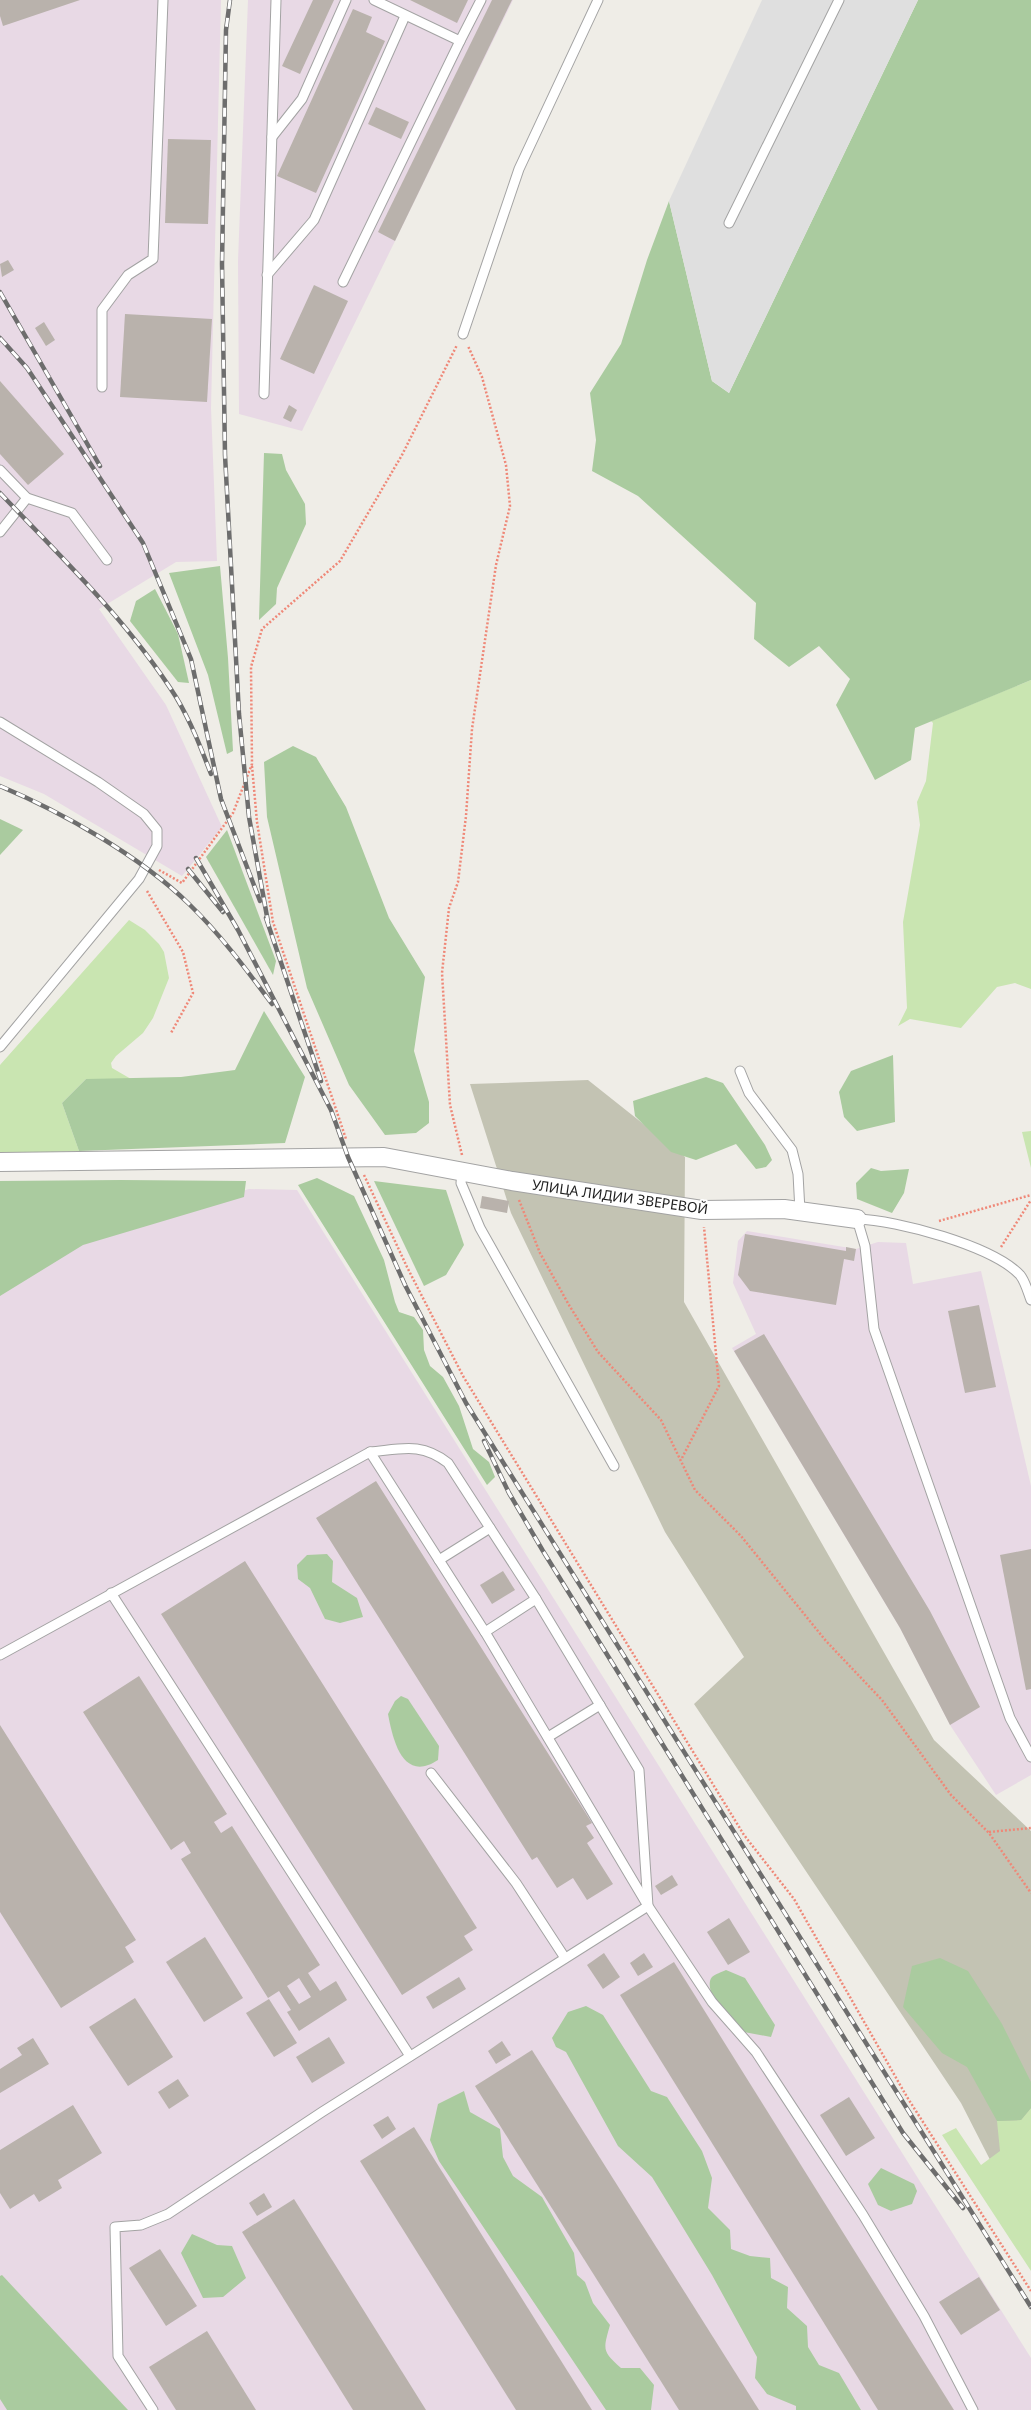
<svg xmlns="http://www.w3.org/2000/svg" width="1031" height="2410" font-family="'Noto Sans',sans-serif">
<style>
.industrial{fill:#e8d9e5}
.construction{fill:#c3c3b3}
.grass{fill:#c9e5b1}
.forest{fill:#aacb9f}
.parking{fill:#dfdfdf}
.building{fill:#b9b2ac;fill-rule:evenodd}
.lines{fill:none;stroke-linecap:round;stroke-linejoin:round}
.lane-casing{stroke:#a3a3a3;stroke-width:11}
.street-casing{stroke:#a3a3a3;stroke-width:20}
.path{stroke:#ef8878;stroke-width:2.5;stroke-dasharray:2 2;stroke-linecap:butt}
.lane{stroke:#fff;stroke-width:9}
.street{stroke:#fff;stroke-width:18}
.rail-casing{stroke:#6d6d6d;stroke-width:4.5}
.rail{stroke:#fff;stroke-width:3;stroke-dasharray:9;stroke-linecap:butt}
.labels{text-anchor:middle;stroke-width:3.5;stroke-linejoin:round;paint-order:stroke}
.street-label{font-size:14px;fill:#1f1f1f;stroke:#fff}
</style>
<rect width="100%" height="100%" fill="#efede7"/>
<!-- industrial -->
<g class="industrial">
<polygon points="0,0 221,0 211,408 217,561 176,562 99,609 166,705 222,827 182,876 44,794 0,776"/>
<polygon points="248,0 513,0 302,431 239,414 238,261"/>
<polygon points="249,1189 297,1190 1031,2358 1031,2410 0,2410 0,1288 83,1237"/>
<polygon points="747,1231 856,1249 878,1242 906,1243 913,1284 981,1271 1031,1486 1031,1775 996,1795 950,1725 900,1628 732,1348 756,1334 733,1283 738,1241"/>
</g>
<!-- construction -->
<polygon class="construction" points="588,1080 685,1157 684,1302 934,1740 1031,1831 1031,2240 961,2103 694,1704 744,1657 665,1532 511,1213 470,1084"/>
<!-- grass -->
<g class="grass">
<polygon points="1031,680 1031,989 1015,983 997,987 961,1028 910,1019 898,1026 907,1008 903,922 920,825 917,802 926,781 933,723 931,721"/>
<polygon points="129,920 145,930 159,944 164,952 169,978 153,1018 143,1033 116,1056 111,1063 112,1068 131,1079 86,1079 62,1103 79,1151 0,1154 0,1065"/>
<polygon points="1031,1131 1031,1168 1022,1132"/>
<polygon points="1031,2108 1031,2271 942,2135 956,2128 981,2165 1000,2151 997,2121 1021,2120"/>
</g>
<!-- forest -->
<g class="forest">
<polygon points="918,0 1031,0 1031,680 915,728 911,760 875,780 836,705 850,679 819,646 789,667 754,639 756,603 638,496 592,471 596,440 590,393 621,344 647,260 669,201 712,381 729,393"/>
<polygon points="264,453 282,454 286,470 305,504 306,524 277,588 276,604 259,620"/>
<polygon points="220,566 228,658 233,751 227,754 208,675 169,573"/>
<polygon points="155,589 178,634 189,683 178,682 130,621 136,601"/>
<polygon points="293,746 316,757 346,807 389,918 425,977 414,1051 429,1102 429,1123 416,1133 385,1135 349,1085 307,988 267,817 264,762"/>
<polygon points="0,819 23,830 0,855"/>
<polygon points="227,830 276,961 273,975 206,857"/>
<polygon points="264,1011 305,1077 285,1143 79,1151 62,1103 86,1079 181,1077 235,1070"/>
<polygon points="893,1055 895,1122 857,1131 844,1117 839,1092 851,1071"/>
<polygon points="706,1077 723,1083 765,1145 772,1160 766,1167 756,1169 736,1144 696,1160 671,1152 635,1116 633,1101"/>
<polygon points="871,1168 881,1171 909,1169 904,1193 892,1213 857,1199 856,1183"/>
<polygon points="317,1178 354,1196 384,1260 395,1302 399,1312 414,1317 423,1330 424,1350 430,1366 443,1377 459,1406 473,1449 489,1462 495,1477 487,1485 298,1185"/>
<polygon points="121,1180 246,1181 244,1197 83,1245 0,1296 0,1181"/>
<polygon points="374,1181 446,1190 464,1245 446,1275 424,1286"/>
<polygon points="327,1554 333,1561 332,1582 357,1598 363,1617 340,1623 325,1619 310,1588 298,1579 297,1565 307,1555"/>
<path d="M 401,1696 L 408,1699 L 439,1746 L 438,1760 C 403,1783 393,1741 388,1714 L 395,1701 Z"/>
<polygon points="940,1958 968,1971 1002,2024 1031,2082 1031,2108 1021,2120 997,2121 967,2067 942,2053 903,2007 912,1966"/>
<path d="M 726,1970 L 745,1978 L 775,2025 L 771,2037 L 733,2030 C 727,2019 702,1989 712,1977 C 715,1974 722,1972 726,1970 Z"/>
<polygon points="586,2006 603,2015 651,2091 667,2097 702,2151 712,2178 708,2208 730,2230 731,2249 750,2256 770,2258 771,2278 788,2287 787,2308 807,2326 808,2347 819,2365 839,2373 861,2410 796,2410 796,2406 767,2394 755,2378 757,2357 712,2275 652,2177 618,2146 566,2052 556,2047 552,2038 568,2012"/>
<path d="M 464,2091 L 470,2112 L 500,2129 L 503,2157 L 513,2176 L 542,2197 L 574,2253 L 577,2275 L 585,2282 L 593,2303 L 610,2325 C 603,2350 602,2351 621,2368 L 640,2368 L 654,2385 L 651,2410 L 606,2410 L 439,2161 L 430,2140 L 438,2104 Z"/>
<polygon points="881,2168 914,2184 917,2191 912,2204 891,2211 878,2205 868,2184"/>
<polygon points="192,2234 217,2245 232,2246 246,2278 223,2297 203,2298 181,2253"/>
<polygon points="2,2275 128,2410 7,2410 0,2399 0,2276"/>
</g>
<!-- parking -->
<polygon class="parking" points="762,0 918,0 729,393 712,381 669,201"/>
<!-- building -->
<g class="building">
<polygon points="0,0 80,0 3,26 0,16"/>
<polygon points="313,0 334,0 300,74 282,66"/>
<polygon points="410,0 468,0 457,23"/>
<polygon points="492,0 512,0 395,241 378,232"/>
<polygon points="353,9 372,17 366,32 385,41 316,193 277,176"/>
<polygon points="376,107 409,122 401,139 368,124"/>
<polygon points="168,139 211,140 208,224 165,223"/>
<polygon points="8,260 14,270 2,277 0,264"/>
<polygon points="314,285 348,301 314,374 280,359"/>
<polygon points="125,314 212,319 207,402 120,397"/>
<polygon points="44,322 55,340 46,346 35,328"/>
<polygon points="0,381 64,454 28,485 0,454"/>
<polygon points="289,405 297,410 291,422 283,418"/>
<polygon points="482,1196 509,1201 507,1213 480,1208"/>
<polygon points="745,1234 846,1251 846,1247 856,1249 854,1261 844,1259 836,1305 750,1291 738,1275"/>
<polygon points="979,1305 996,1387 965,1393 948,1311"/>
<polygon points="764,1334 930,1611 980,1707 950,1725 900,1628 734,1351"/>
<polygon points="376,1481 592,1823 586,1826 594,1838 587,1843 613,1884 587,1900 573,1878 557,1888 537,1857 532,1860 316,1518"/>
<polygon points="1031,1549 1031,1689 1026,1690 1000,1555"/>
<polygon points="245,1561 477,1928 464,1936 473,1950 402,1995 161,1614"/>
<polygon points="503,1571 515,1590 492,1604 480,1585"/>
<path d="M 139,1676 L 227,1814 L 214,1822 L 221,1833 L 232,1826 L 320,1965 L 308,1973 L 320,1991 L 336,1981 L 347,2000 L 299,2031 L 287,2012 L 291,2010 L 279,1991 L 268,1998 L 181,1859 L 191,1853 L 184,1841 L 171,1850 L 83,1712 ZM 299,1978 L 311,1997 L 299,2004 L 287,1986 Z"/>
<polygon points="0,1725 136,1940 125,1947 134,1962 61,2008 0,1912"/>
<polygon points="672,1875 678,1885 661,1895 655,1886"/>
<polygon points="729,1918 750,1952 728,1965 707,1932"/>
<polygon points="205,1937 243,1998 204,2022 166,1962"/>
<polygon points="604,1953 620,1977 603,1989 587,1965"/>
<polygon points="644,1953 653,1967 638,1976 630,1963"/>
<polygon points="674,1962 954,2410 878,2410 620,1995"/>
<polygon points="459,1977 466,1989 433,2009 426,1997"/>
<polygon points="135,1998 173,2057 128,2086 89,2027"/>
<polygon points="269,1999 297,2043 274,2057 246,2013"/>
<polygon points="329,2037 345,2063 312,2083 296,2057"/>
<polygon points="33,2038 49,2064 0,2093 0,2069 22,2055 17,2048"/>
<polygon points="502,2041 511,2055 496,2064 488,2051"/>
<polygon points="532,2050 759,2410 679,2410 475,2086"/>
<polygon points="178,2079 189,2096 169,2109 158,2092"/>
<polygon points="849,2097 875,2138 846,2156 820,2115"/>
<polygon points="73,2105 102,2153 58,2180 62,2188 39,2202 34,2194 10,2209 0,2193 0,2150"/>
<polygon points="388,2116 396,2129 382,2139 373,2125"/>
<polygon points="414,2127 592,2410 516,2410 360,2161"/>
<polygon points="264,2193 272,2207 257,2216 249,2203"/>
<polygon points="294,2199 426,2410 353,2410 242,2232"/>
<polygon points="160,2249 197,2306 166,2326 129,2268"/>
<polygon points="979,2277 1000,2310 961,2335 939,2302"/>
<polygon points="207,2331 256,2410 176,2410 149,2367"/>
</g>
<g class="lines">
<!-- lane casing -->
<g class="lane-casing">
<g id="lane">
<polyline points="460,41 481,0"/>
<polyline points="272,137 302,99 346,0"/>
<polyline points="729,223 839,0"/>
<polyline points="267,275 314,220 405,16"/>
<polyline points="343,282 460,41 374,0"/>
<polyline points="463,334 519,169 598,0"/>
<polyline points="102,387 102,310 128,275 153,259 163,0"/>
<polyline points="264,394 276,0"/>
<polyline points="0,470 27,498 72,513 107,560"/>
<polyline points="0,532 27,498"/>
<polyline points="0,722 98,782 144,814 157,830 157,846 139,879 0,1047"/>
<polyline points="740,1071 749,1093 792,1150 798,1174 800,1211"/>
<polyline points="462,1172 461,1183 480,1228 614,1466"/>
<path d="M 1031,1300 C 1028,1292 1025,1281 1020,1275 C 993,1246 897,1220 857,1219 L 865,1246 L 874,1329 L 1010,1718 L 1031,1757"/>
<polyline points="439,1560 490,1528"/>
<polyline points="111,1593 410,2056"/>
<polyline points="485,1632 536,1599"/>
<polyline points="0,1655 370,1452 485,1632 648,1906 712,2002 756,2052 863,2215 924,2316 973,2410"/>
<polyline points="548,1737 600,1705"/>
<polyline points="431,1773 516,1883 565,1958"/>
<path d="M 153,2410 L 118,2356 L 115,2227 L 141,2225 L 168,2214 L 322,2112 L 648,1906 L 639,1770 L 536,1599 L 448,1463 C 421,1442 402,1449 370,1452"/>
</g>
</g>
<!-- street casing -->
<g class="street-casing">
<polyline id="street" points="0,1162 384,1157 512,1181 702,1210 784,1209 857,1219"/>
</g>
<!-- path -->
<g class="path">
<polyline points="252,766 257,822 273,922 346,1139"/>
<polyline points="159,870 182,883 233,813 252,764 251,667 262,629 340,561 402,455 457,345"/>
<polyline points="147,891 183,952 193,993 171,1033"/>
<polyline points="462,1155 450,1105 442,973 449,908 458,882 466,816 472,729 496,565 510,506 506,465 482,377 468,346"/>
<polyline points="364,1175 407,1267 463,1376 744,1835 794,1899 907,2097 1031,2291"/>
<polyline points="519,1200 540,1253 569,1305 598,1352 661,1420 695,1490 741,1536 826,1641 882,1700 951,1795 989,1833 1031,1893"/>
<polyline points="939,1221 1031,1195"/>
<polyline points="1001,1247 1031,1200"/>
<polyline points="682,1458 719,1386 704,1227"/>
<polyline points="989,1832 1031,1828"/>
</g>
<!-- lane -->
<use href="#lane" class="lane"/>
<!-- street -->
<use href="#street" class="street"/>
<!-- rail casing -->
<g class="rail-casing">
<g id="rail">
<polyline points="230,0 226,30 222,264 225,455 239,714 249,817 268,922"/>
<polyline points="0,292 100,466"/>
<polyline points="0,338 27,368 143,543 191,659 221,799 260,901"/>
<path d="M 0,493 C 62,558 128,621 176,697 C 191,722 201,748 211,774"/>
<path d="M 0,786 C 62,812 140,856 189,904 C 220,934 246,969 272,1004"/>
<polyline points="196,858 238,930 331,1110 348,1157 405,1285 466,1403 1031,2307"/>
<polyline points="188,869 223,912"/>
<polyline points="266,918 321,1081"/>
<polyline points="484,1441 509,1493 543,1551 903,2133 963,2208"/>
</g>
</g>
<!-- rail -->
<use href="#rail" class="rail"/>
</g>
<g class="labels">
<!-- street labels -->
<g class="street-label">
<text transform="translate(620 1197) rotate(8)" y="5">УЛИЦА ЛИДИИ ЗВЕРЕВОЙ</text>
</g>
</g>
</svg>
